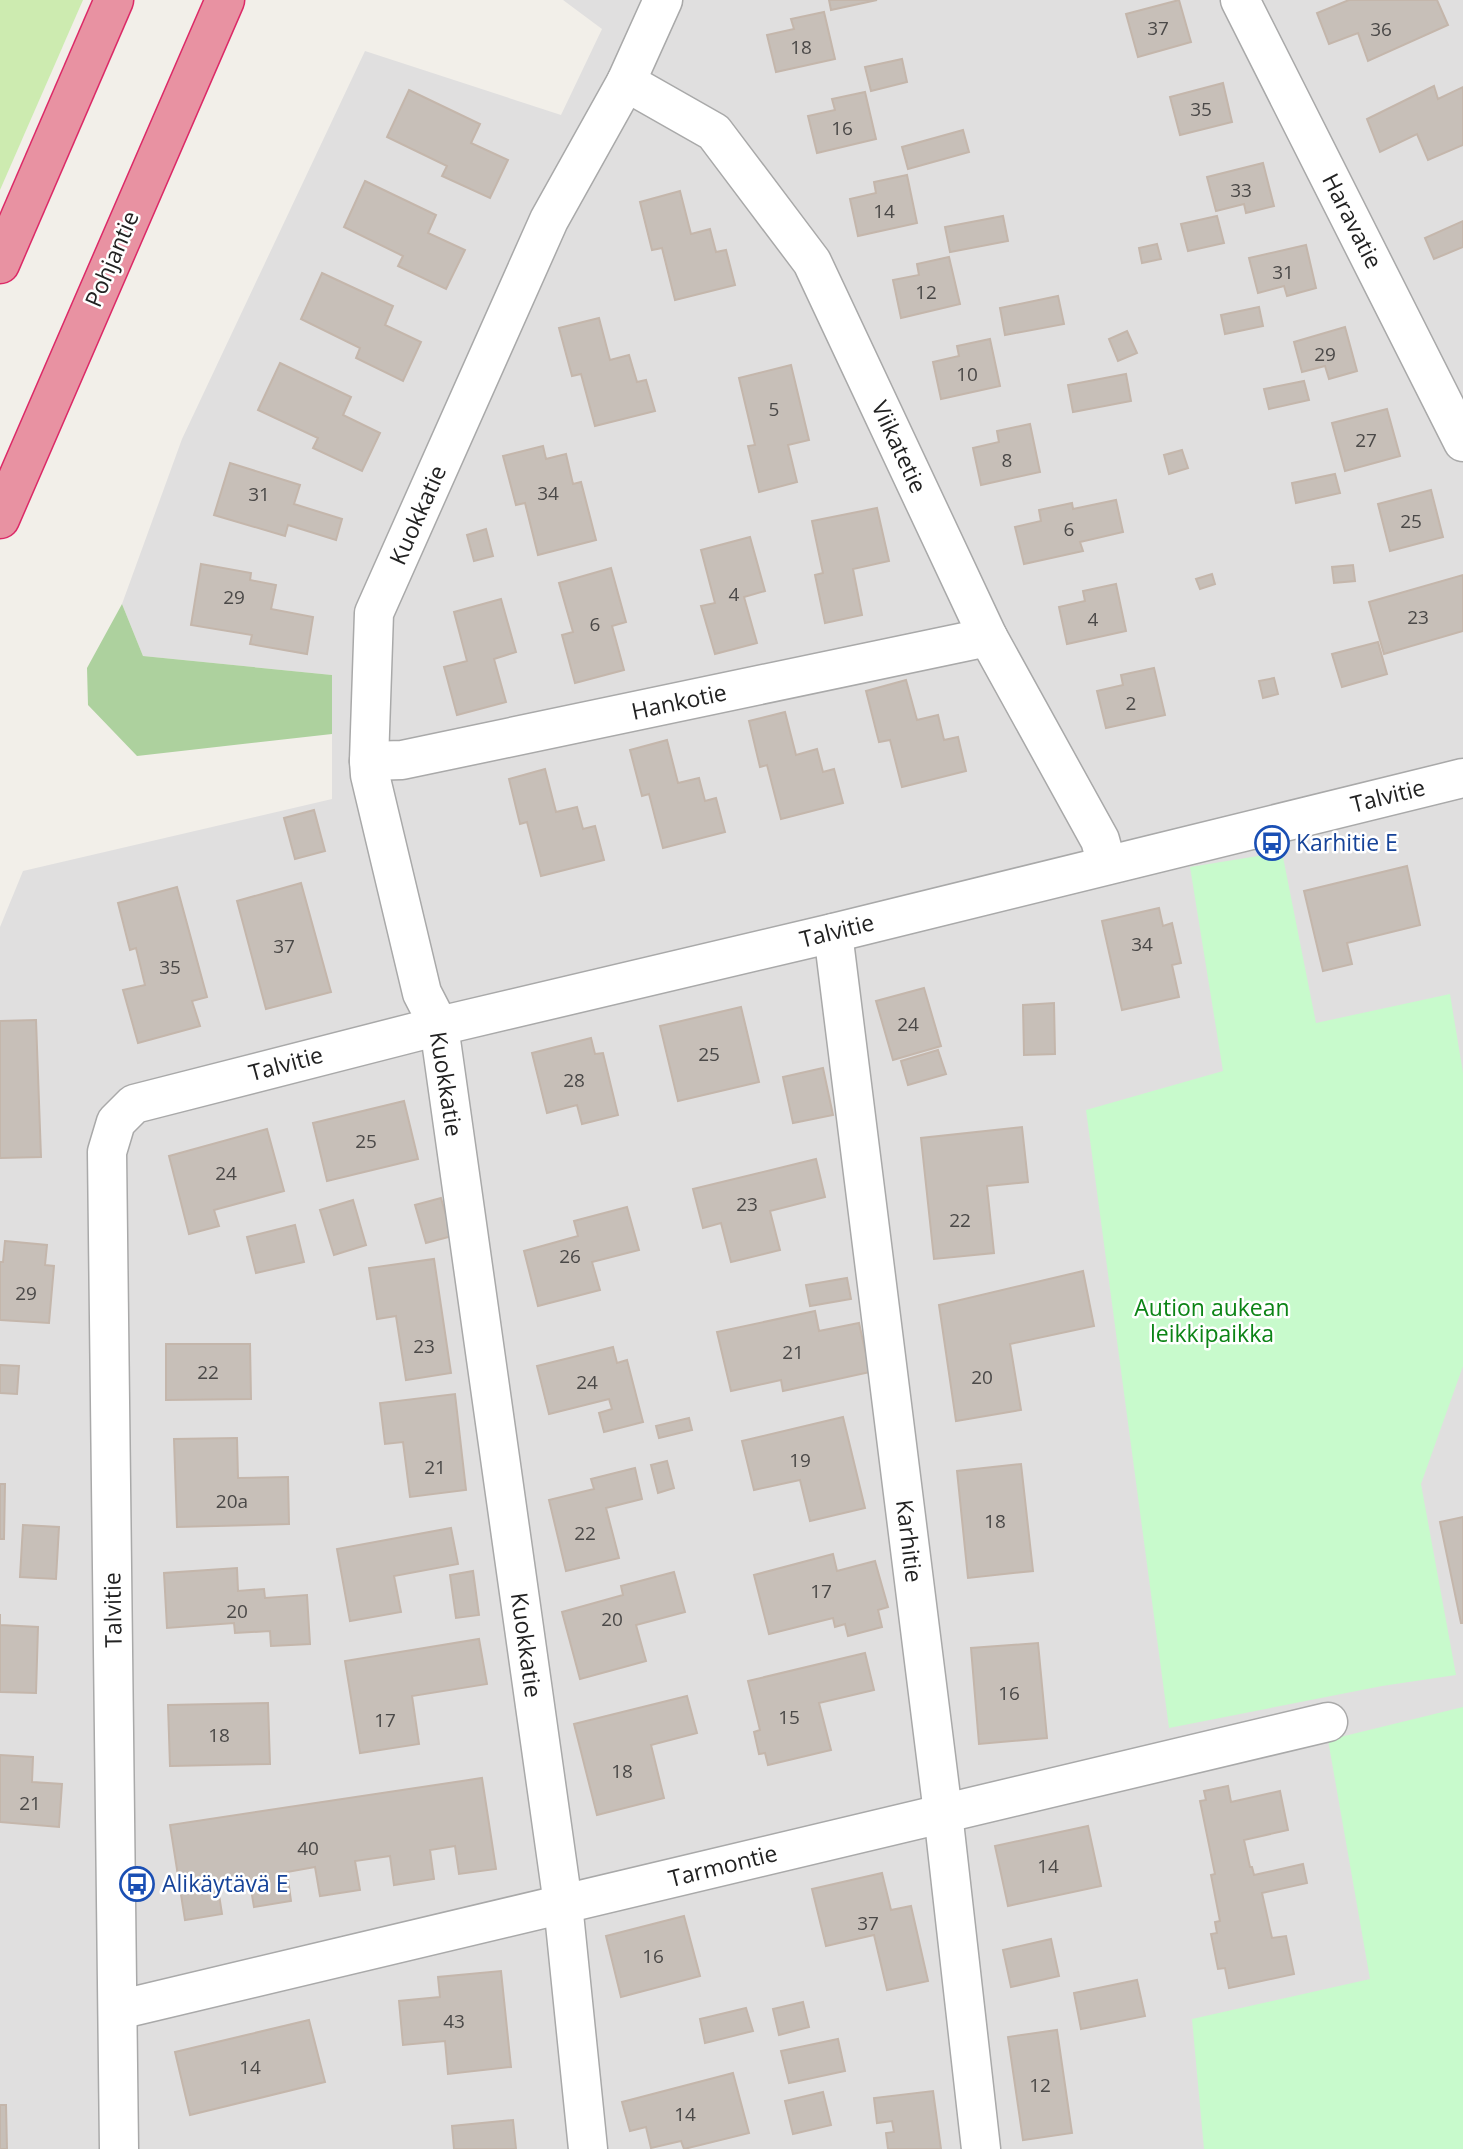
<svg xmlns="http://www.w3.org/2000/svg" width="1463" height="2149" font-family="'Open Sans',sans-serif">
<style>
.residential{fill:#e0dfdf}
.grass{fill:#cdebb0}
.forest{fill:#add19e}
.park{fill:#c8facc}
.building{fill:#c7bfb8;stroke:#c4b6ab;stroke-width:2}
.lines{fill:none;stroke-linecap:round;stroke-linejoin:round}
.minor-casing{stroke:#a9a9a9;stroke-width:41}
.motorway-casing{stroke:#dc2a67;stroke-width:41}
.minor{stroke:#fff;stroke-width:38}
.motorway{stroke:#e892a2;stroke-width:38}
.labels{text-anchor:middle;stroke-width:5;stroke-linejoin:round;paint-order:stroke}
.number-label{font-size:19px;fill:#4b4948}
.street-label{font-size:23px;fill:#222;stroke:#fff}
.transit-label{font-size:23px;fill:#164399;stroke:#fff;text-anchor:start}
.park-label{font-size:23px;fill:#0c8416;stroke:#fff}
</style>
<rect width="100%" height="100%" fill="#f2efe9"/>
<!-- residential -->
<polygon class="residential" points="563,0 1463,0 1463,2149 0,2149 0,927 23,871 332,799 332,675 143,656 122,604 182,439 365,51 561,115 602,29"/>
<!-- grass -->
<polygon class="grass" points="0,0 83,0 0,190"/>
<!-- forest -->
<polygon class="forest" points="122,604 143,656 332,675 332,734 137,756 88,705 87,668"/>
<!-- park -->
<g class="park">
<polygon points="1282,852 1316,1023 1450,994 1463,1073 1463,1366 1421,1484 1456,1675 1382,1686 1169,1728 1086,1110 1223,1071 1190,867"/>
<polygon points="1463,1707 1463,2149 1204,2149 1192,2019 1370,1979 1328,1740"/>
</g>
<!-- building -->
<g class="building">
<polygon points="829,0 877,0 831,10"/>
<polygon points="1179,0 1191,42 1138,57 1126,14"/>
<polygon points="1349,0 1437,0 1448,25 1368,61 1358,33 1329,44 1317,13"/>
<polygon points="824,12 835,59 776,72 767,35 794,29 791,19"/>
<polygon points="902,59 907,82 871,91 865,67"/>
<polygon points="1223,83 1232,122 1180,135 1170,97"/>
<polygon points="1434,86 1438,99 1463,87 1463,145 1428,160 1417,134 1380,152 1367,119"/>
<polygon points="409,90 480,124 471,143 508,160 490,198 442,176 447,166 387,137"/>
<polygon points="865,92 876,139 817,153 808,116 835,110 832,99"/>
<polygon points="963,130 969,152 908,169 902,147"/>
<polygon points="1263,163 1274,206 1246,213 1244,204 1216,211 1207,177"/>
<polygon points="907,175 917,223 858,236 850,199 876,193 874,182"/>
<polygon points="365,181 436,215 428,233 465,250 446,289 398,266 403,256 344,227"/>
<polygon points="680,191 691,234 710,229 716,252 726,250 735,285 675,300 662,248 652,250 640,202"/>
<polygon points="1003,216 1008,241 950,252 945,227"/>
<polygon points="1217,216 1224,243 1188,251 1181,224"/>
<polygon points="1463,221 1463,247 1434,259 1425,238"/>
<polygon points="1157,244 1161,259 1142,263 1139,248"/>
<polygon points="1306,245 1316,288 1287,296 1284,286 1258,293 1249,258"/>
<polygon points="949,257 960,304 901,318 893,280 919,275 917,264"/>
<polygon points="322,273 393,306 385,325 421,342 403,381 356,358 360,348 301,319"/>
<polygon points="1058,296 1064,324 1005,335 1000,308"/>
<polygon points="1259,307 1263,326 1225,334 1221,315"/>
<polygon points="599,318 610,360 629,355 637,382 646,380 655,411 595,426 581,374 572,376 559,328"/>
<polygon points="1345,327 1357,371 1329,379 1325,366 1302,372 1294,342"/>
<polygon points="1127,331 1137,353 1118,361 1109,339"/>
<polygon points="990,339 1000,386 941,399 933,362 959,356 957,346"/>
<polygon points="280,363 351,397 343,415 380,433 362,471 313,448 318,438 258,410"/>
<polygon points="791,365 809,440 788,445 797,482 759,492 748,446 755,445 739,378"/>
<polygon points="1126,374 1131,401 1073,412 1068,385"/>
<polygon points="1304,381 1309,400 1269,409 1264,389"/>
<polygon points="1387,409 1400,456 1345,471 1332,423"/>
<polygon points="1030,424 1040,472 981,485 973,448 999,442 997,431"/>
<polygon points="543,446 546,459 566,454 573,484 581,482 596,540 538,555 525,503 516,505 503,456"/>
<polygon points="1182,450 1188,468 1169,474 1164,455"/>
<polygon points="230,463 300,485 294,504 342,519 336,540 288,525 285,536 214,515"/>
<polygon points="1335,474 1340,493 1296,503 1292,483"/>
<polygon points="1431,490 1443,537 1390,551 1378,504"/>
<polygon points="1116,500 1123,532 1080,542 1083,551 1024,564 1015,527 1041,521 1039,510 1072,503 1073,509"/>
<polygon points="877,508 889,561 853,569 862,615 825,623 815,575 823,573 812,521"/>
<polygon points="486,529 493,556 474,561 467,535"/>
<polygon points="750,537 765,591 744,597 757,643 715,654 701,606 715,603 701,550"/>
<polygon points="201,564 251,573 250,580 276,585 271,609 313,617 307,654 250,644 252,635 191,625"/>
<polygon points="1353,565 1355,581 1334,583 1332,567"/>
<polygon points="611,568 626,622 612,626 624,670 575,683 562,635 573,632 559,583"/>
<polygon points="1212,574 1215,584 1200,589 1196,579"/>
<polygon points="1463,575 1463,631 1384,654 1369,602"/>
<polygon points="1116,584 1126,631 1067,644 1059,607 1085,601 1083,591"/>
<polygon points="501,599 516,652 494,659 506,702 457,715 444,667 467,661 454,612"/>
<polygon points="1378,642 1387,674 1342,687 1332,654"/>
<polygon points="1154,668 1165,715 1106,728 1097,691 1123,685 1121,675"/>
<polygon points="1274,678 1278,694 1263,698 1259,681"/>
<polygon points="906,680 917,720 938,715 944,740 958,737 966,771 902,787 890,740 879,742 866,691"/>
<polygon points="785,712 796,755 817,749 823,772 834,769 843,803 781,819 767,765 760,767 749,721"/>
<polygon points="667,740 678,783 699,778 705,801 716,798 725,832 663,848 649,794 642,796 630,750"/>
<polygon points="545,769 556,812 577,807 583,829 595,826 604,860 541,876 527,822 520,824 509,779"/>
<polygon points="314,810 325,851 295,859 284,818"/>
<polygon points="1407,866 1420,925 1347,943 1352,964 1323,971 1304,891"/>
<polygon points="301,883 331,992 266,1009 237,901"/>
<polygon points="177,887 207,997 192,1001 200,1026 138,1043 123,990 145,985 136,948 130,950 118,903"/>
<polygon points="1159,908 1163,926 1172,923 1181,963 1172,965 1179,997 1122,1010 1102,921"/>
<polygon points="924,988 941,1046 893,1060 876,1001"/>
<polygon points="1054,1003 1055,1054 1024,1055 1023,1005"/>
<polygon points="741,1007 759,1082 678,1101 660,1026"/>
<polygon points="36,1020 41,1157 0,1158 0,1021"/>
<polygon points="591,1038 595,1054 603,1053 618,1115 582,1124 577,1105 547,1113 532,1053"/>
<polygon points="938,1050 946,1074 908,1085 901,1061"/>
<polygon points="823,1068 833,1115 793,1123 783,1077"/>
<polygon points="404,1101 418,1159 327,1181 313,1123"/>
<polygon points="1022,1127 1028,1182 987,1186 994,1253 934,1259 921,1138"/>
<polygon points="267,1129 284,1191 214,1210 219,1226 189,1234 169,1156"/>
<polygon points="816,1159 825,1197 770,1211 780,1250 731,1262 721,1223 703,1228 693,1189"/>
<polygon points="441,1198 452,1236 426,1243 415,1205"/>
<polygon points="353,1200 366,1245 334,1255 320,1210"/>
<polygon points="627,1207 639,1250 592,1262 600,1290 538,1306 524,1251 578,1236 574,1221"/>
<polygon points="295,1225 304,1262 256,1273 247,1237"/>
<polygon points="5,1241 47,1245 45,1265 54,1266 49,1323 0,1320 0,1262 3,1262"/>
<polygon points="434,1259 451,1373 406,1380 396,1316 377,1319 369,1268"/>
<polygon points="1083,1271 1094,1326 1010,1344 1021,1410 956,1421 939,1305"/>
<polygon points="847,1278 851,1299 810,1306 806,1285"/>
<polygon points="815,1311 819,1331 859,1323 870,1372 783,1391 781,1380 731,1391 717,1332"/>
<polygon points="166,1344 250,1344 251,1399 166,1400"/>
<polygon points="613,1347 617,1363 627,1360 643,1422 604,1432 599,1413 612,1409 609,1399 549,1414 537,1366"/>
<polygon points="0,1365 19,1366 17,1394 0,1393"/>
<polygon points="455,1394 466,1490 410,1497 403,1442 385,1444 380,1403"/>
<polygon points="843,1417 865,1508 810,1521 800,1480 754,1490 742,1441"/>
<polygon points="689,1418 692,1430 659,1438 656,1426"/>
<polygon points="237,1438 238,1478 288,1477 289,1524 177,1527 174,1439"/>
<polygon points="667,1461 674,1488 658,1493 651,1465"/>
<polygon points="1021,1464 1033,1571 968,1578 957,1471"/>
<polygon points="635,1468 642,1499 606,1508 619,1558 566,1571 549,1500 594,1489 591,1479"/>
<polygon points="0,1484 5,1484 4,1539 0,1539"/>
<polygon points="1463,1517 1463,1623 1461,1623 1440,1522"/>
<polygon points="23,1525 59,1527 56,1579 20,1577"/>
<polygon points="451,1528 458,1564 394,1576 401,1612 350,1621 337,1549"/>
<polygon points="833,1554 837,1571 875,1561 888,1607 878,1610 882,1627 848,1636 845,1624 835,1627 833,1618 769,1634 754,1575"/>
<polygon points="237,1568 238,1591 264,1589 265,1598 307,1595 310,1644 271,1646 270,1631 235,1633 234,1623 167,1628 164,1573"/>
<polygon points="473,1571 479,1615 456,1618 450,1575"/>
<polygon points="674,1572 685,1612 636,1625 646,1661 580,1679 562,1612 623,1595 621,1586"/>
<polygon points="0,1614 0,1625 38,1627 36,1693 0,1692"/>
<polygon points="479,1639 487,1684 412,1696 419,1744 360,1753 345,1661"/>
<polygon points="1038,1643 1047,1738 979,1744 971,1648"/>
<polygon points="865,1653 874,1690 819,1703 831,1750 768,1765 765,1753 759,1754 754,1732 760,1730 748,1681"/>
<polygon points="687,1696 697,1733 651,1745 664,1798 597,1815 574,1724"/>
<polygon points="268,1703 270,1764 170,1766 168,1705"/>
<polygon points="0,1755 33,1757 32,1782 62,1784 59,1827 0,1822"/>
<polygon points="482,1778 496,1869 459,1874 455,1846 430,1850 434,1879 394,1885 390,1856 355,1861 360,1890 320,1896 315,1867 287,1872 291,1901 254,1907 249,1877 217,1882 222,1914 185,1920 170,1825"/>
<polygon points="1228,1786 1231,1802 1280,1791 1288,1830 1244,1840 1250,1867 1252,1867 1254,1875 1303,1864 1307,1883 1262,1893 1272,1938 1286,1936 1294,1974 1229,1988 1225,1968 1218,1969 1211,1934 1217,1933 1215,1922 1220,1921 1211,1875 1215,1874 1200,1801 1206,1800 1204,1791"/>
<polygon points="1088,1826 1101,1886 1008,1906 995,1846"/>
<polygon points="882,1873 891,1910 911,1906 928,1981 887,1990 874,1935 826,1946 812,1889"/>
<polygon points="684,1916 700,1976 621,1997 606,1936"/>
<polygon points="1051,1939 1059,1976 1011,1987 1003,1950"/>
<polygon points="501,1971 511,2067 448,2074 445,2041 403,2045 399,2001 440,1997 438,1977"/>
<polygon points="1137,1980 1145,2016 1081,2029 1074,1993"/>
<polygon points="803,2002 809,2027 779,2035 773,2009"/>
<polygon points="746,2008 753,2031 705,2043 700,2019"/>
<polygon points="309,2020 325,2082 190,2115 175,2052"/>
<polygon points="1057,2030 1072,2133 1023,2140 1008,2037"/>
<polygon points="838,2039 845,2071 789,2083 781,2051"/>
<polygon points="733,2073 749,2133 684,2149 681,2141 651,2148 646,2127 630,2131 622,2102"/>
<polygon points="933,2091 941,2149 888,2149 886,2133 894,2132 892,2121 877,2123 874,2098"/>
<polygon points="823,2092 831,2125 793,2134 785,2101"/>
<polygon points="0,2105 6,2105 7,2149 0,2149"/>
<polygon points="513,2120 516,2149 454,2149 452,2126"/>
</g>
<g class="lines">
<!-- minor casing -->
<g class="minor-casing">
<g id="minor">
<polyline points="1240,0 1463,442"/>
<polyline points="626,82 714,132 812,262 988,637 1100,840 1107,865"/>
<polyline points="369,761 402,760 988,637"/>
<polyline points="833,933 943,1813 981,2149"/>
<polyline points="118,2010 1328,1722"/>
<polyline points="119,2149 107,1152 116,1122 134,1104 439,1026 833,933 1463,778"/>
<polyline points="588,2149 563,1904 439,1026 422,993 370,775 369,761 374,613 549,220 626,82 663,0"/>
</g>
</g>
<!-- motorway casing -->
<g class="motorway-casing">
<g id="motorway">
<polyline points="0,264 114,0"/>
<polyline points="0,519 225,0"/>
</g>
</g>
<!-- minor -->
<use href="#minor" class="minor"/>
<!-- motorway -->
<use href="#motorway" class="motorway"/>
</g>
<!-- icons -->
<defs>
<g id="bus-ring" transform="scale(1.75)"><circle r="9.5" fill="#fff" stroke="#1a4fb4" stroke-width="1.5"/><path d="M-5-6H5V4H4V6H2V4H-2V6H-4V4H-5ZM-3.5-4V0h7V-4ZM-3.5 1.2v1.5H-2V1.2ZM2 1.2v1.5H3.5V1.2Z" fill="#1a4fb4"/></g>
</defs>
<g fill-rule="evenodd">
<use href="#bus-ring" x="1272" y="843"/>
<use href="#bus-ring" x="137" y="1884"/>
</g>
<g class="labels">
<!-- number labels -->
<g class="number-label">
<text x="1158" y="35">37</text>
<text x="1381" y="36">36</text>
<text x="801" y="54">18</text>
<text x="1201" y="116">35</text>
<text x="842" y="135">16</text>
<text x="1241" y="197">33</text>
<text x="884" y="218">14</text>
<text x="1283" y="279">31</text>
<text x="926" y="299">12</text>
<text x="1325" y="361">29</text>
<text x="967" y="381">10</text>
<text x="774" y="416">5</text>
<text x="1366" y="447">27</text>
<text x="1007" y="467">8</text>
<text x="548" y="500">34</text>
<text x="259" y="501">31</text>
<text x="1411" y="528">25</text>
<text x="1069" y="536">6</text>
<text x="734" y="601">4</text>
<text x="234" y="604">29</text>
<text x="1418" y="624">23</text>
<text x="1093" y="626">4</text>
<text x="595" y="631">6</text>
<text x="1131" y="710">2</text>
<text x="1142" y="951">34</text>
<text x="284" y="953">37</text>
<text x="170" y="974">35</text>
<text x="908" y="1031">24</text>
<text x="709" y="1061">25</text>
<text x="574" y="1087">28</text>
<text x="366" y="1148">25</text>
<text x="226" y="1180">24</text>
<text x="747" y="1211">23</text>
<text x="960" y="1227">22</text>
<text x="570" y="1263">26</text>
<text x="26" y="1300">29</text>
<text x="424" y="1353">23</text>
<text x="793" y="1359">21</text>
<text x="208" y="1379">22</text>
<text x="982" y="1384">20</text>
<text x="587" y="1389">24</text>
<text x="800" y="1467">19</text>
<text x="435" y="1474">21</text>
<text x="232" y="1508">20a</text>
<text x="995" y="1528">18</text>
<text x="585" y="1540">22</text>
<text x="821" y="1598">17</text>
<text x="237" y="1618">20</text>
<text x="612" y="1626">20</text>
<text x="1009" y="1700">16</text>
<text x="789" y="1724">15</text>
<text x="385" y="1727">17</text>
<text x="219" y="1742">18</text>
<text x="622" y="1778">18</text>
<text x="30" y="1810">21</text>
<text x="308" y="1855">40</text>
<text x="1048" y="1873">14</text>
<text x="868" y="1930">37</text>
<text x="653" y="1963">16</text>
<text x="454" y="2028">43</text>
<text x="250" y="2074">14</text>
<text x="1040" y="2092">12</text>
<text x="685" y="2121">14</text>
</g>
<!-- street labels -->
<g class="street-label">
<text transform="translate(1352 221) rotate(63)" y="8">Haravatie</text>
<text transform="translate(112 259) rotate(-67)" y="8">Pohjantie</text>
<text transform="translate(899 447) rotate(65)" y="8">Viikatetie</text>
<text transform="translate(418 515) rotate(-66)" y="8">Kuokkatie</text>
<text transform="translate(679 702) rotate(-12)" y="8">Hankotie</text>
<text transform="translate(1388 796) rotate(-14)" y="8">Talvitie</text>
<text transform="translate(837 931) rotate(-14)" y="8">Talvitie</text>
<text transform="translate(286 1064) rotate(-15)" y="8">Talvitie</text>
<text transform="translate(446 1084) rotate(81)" y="8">Kuokkatie</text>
<text transform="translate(909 1541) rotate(83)" y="8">Karhitie</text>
<text transform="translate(113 1610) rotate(-91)" y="8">Talvitie</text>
<text transform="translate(526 1645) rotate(82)" y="8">Kuokkatie</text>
<text transform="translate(723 1866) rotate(-14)" y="8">Tarmontie</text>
</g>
<!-- transit labels -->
<g class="transit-label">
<text x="1296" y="851">Karhitie E</text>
<text x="162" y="1892">Alikäytävä E</text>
</g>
<!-- park labels -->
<g class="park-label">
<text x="1212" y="1316">Aution aukean<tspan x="1212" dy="26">leikkipaikka</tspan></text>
</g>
</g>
</svg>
